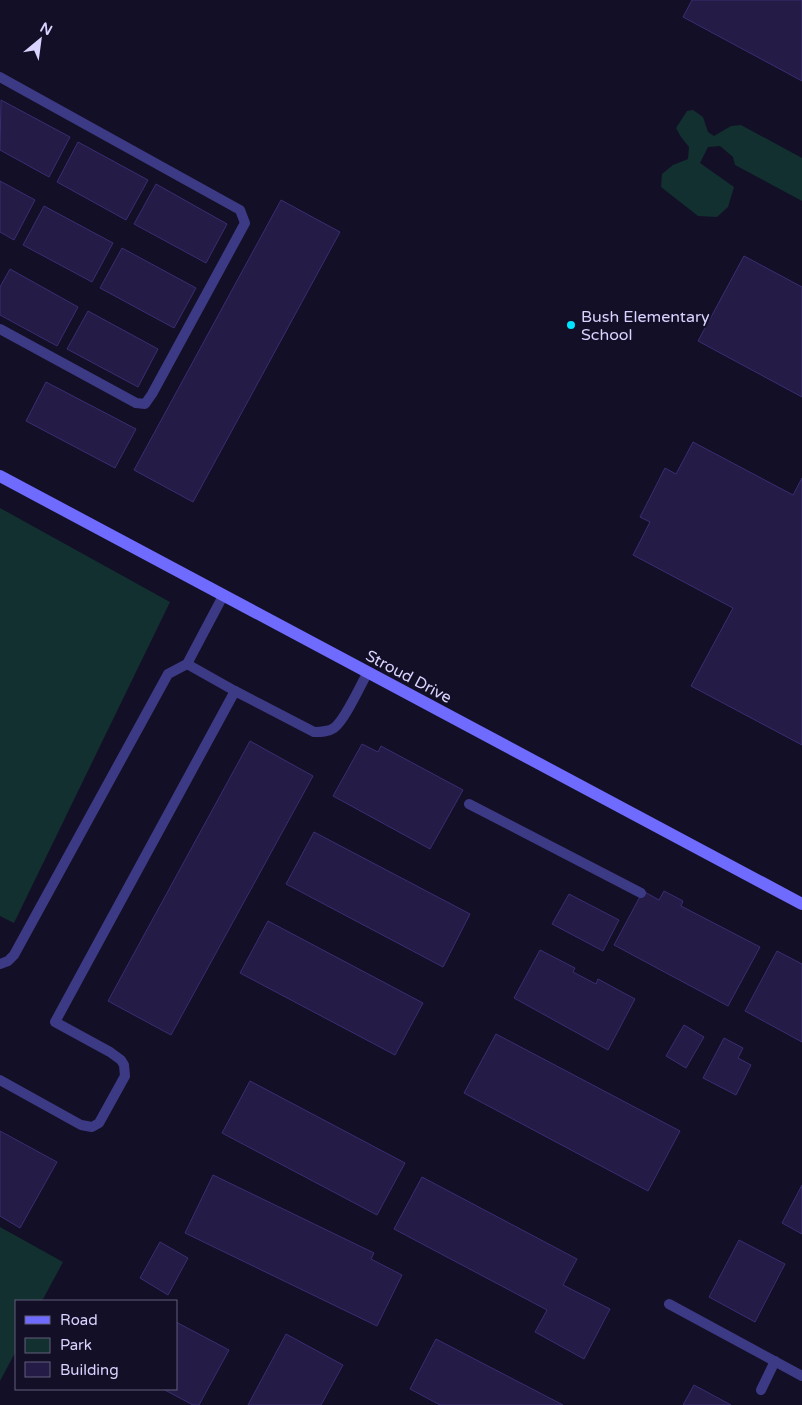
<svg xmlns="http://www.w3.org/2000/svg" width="802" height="1405" font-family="'Varela Round',sans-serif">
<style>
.green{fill:#12302f}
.building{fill:#241b47;stroke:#3b2d73}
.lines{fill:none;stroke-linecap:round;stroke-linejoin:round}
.lane{stroke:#3d3a85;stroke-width:10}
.secondary{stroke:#6f6bff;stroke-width:12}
.poi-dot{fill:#00e5ff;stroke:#130f26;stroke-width:2}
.labels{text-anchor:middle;stroke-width:4.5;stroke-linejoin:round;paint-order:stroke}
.poi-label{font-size:16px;fill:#d9d4ff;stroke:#130f26;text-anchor:start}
.street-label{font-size:16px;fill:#d9d4ff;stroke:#130f26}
</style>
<rect width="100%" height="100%" fill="#130f26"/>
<!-- green -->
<g class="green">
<polygon points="693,110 703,117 708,132 714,136 731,126 741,125 802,158 802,201 735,165 733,157 720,146 708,147 700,163 734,187 728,207 717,217 698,216 661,187 662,174 673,165 688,159 689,147 681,137 676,128 687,111"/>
<polygon points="0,508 170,602 14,923 0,916"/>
<polygon points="0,1227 63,1262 42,1301 16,1301 16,1351 0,1381"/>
</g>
<!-- building -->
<g class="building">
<polygon points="692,0 802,0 802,81 683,17"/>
<polygon points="1,100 70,137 49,177 0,150"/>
<polygon points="78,142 148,180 126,220 57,182"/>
<polygon points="0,181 35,200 14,240 0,232"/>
<polygon points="156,184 227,224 206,263 134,224"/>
<polygon points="281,200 340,232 193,502 134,470"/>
<polygon points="44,206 113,243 92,282 23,245"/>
<polygon points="122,248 196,288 174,328 100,288"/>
<polygon points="744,256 802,287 802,397 698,341"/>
<polygon points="10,269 78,307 57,346 0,315 0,287"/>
<polygon points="88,311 158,349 138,387 67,349"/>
<polygon points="46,382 136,429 115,468 26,421"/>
<polygon points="693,442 793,495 802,478 802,745 691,686 733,608 633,555 650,522 640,517 665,468 676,474"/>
<polygon points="250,741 313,776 171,1035 108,1001"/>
<polygon points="362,744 378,752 381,746 463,790 430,849 333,796"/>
<polygon points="314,832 470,914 443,967 286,884"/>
<polygon points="643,891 659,900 664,891 683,901 681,906 760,947 728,1006 614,945"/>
<polygon points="569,894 619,920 603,951 552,924"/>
<polygon points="268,921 423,1003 395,1055 240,973"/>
<polygon points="540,950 575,968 573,972 596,984 598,979 635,999 608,1050 514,998"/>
<polygon points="777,951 802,964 802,1042 745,1011"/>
<polygon points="684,1025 704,1037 686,1068 666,1056"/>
<polygon points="496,1034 680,1131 648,1191 464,1093"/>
<polygon points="724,1038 743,1048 738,1058 751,1065 736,1095 703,1078"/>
<polygon points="250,1081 405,1163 377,1215 222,1133"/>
<polygon points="0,1131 57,1162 20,1228 0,1216"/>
<polygon points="213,1175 374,1253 371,1259 402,1275 377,1326 185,1233"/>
<polygon points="422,1177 577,1259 563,1285 610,1309 584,1359 535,1332 547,1310 394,1229"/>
<polygon points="802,1185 802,1234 782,1223"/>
<polygon points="739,1240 785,1264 755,1322 709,1297"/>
<polygon points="160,1242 188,1258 168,1295 140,1278"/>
<polygon points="176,1322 229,1350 199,1405 193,1405 163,1389 176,1389"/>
<polygon points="286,1334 343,1365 321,1405 248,1405"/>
<polygon points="436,1339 563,1405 440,1405 410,1389"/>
<polygon points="694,1385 731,1405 683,1405"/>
</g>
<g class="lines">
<!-- lane -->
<g class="lane">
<polyline points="0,77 240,210 245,223 152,394 145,404 136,403 0,329"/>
<polyline points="187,664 235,691"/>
<polyline points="469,804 641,893"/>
<polyline points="0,964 8,961 14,955 168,674 187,664 223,596"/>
<path d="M 0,1080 L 81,1125 L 92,1127 L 99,1123 L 125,1076 L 124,1065 L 121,1060 L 110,1052 L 55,1022 L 235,691 L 314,732 C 321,732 328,732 334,728 C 345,720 360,686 368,672"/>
<polyline points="669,1304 802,1376"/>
<polyline points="761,1390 775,1361"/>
</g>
<!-- secondary -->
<polyline class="secondary" points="0,476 802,904"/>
</g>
<!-- markers -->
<circle class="poi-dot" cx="571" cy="325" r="5"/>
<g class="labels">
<!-- poi labels -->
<g class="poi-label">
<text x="581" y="322">Bush Elementary<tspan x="581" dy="18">School</tspan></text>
</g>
<!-- street labels -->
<g class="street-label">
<text transform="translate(409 676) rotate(28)" y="6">Stroud Drive</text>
</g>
</g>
<!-- legend -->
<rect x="15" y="1300" width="162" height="90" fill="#130f26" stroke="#625e7d"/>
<rect x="25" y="1316" width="25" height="8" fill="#6f6bff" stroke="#625e7d"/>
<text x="60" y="1325" font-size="15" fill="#d9d4ff">Road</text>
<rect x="25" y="1338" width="25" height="15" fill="#12302f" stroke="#625e7d"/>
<text x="60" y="1350" font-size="15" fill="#d9d4ff">Park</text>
<rect x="25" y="1362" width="25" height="15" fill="#241b47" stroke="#625e7d"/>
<text x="60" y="1375" font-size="15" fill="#d9d4ff">Building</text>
<!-- north arrow -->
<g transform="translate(40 40) rotate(29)" stroke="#130f26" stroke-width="4" paint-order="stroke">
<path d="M0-4L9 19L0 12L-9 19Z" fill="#d9d4ff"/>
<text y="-8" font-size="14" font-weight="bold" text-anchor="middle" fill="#d9d4ff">N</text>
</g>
</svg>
